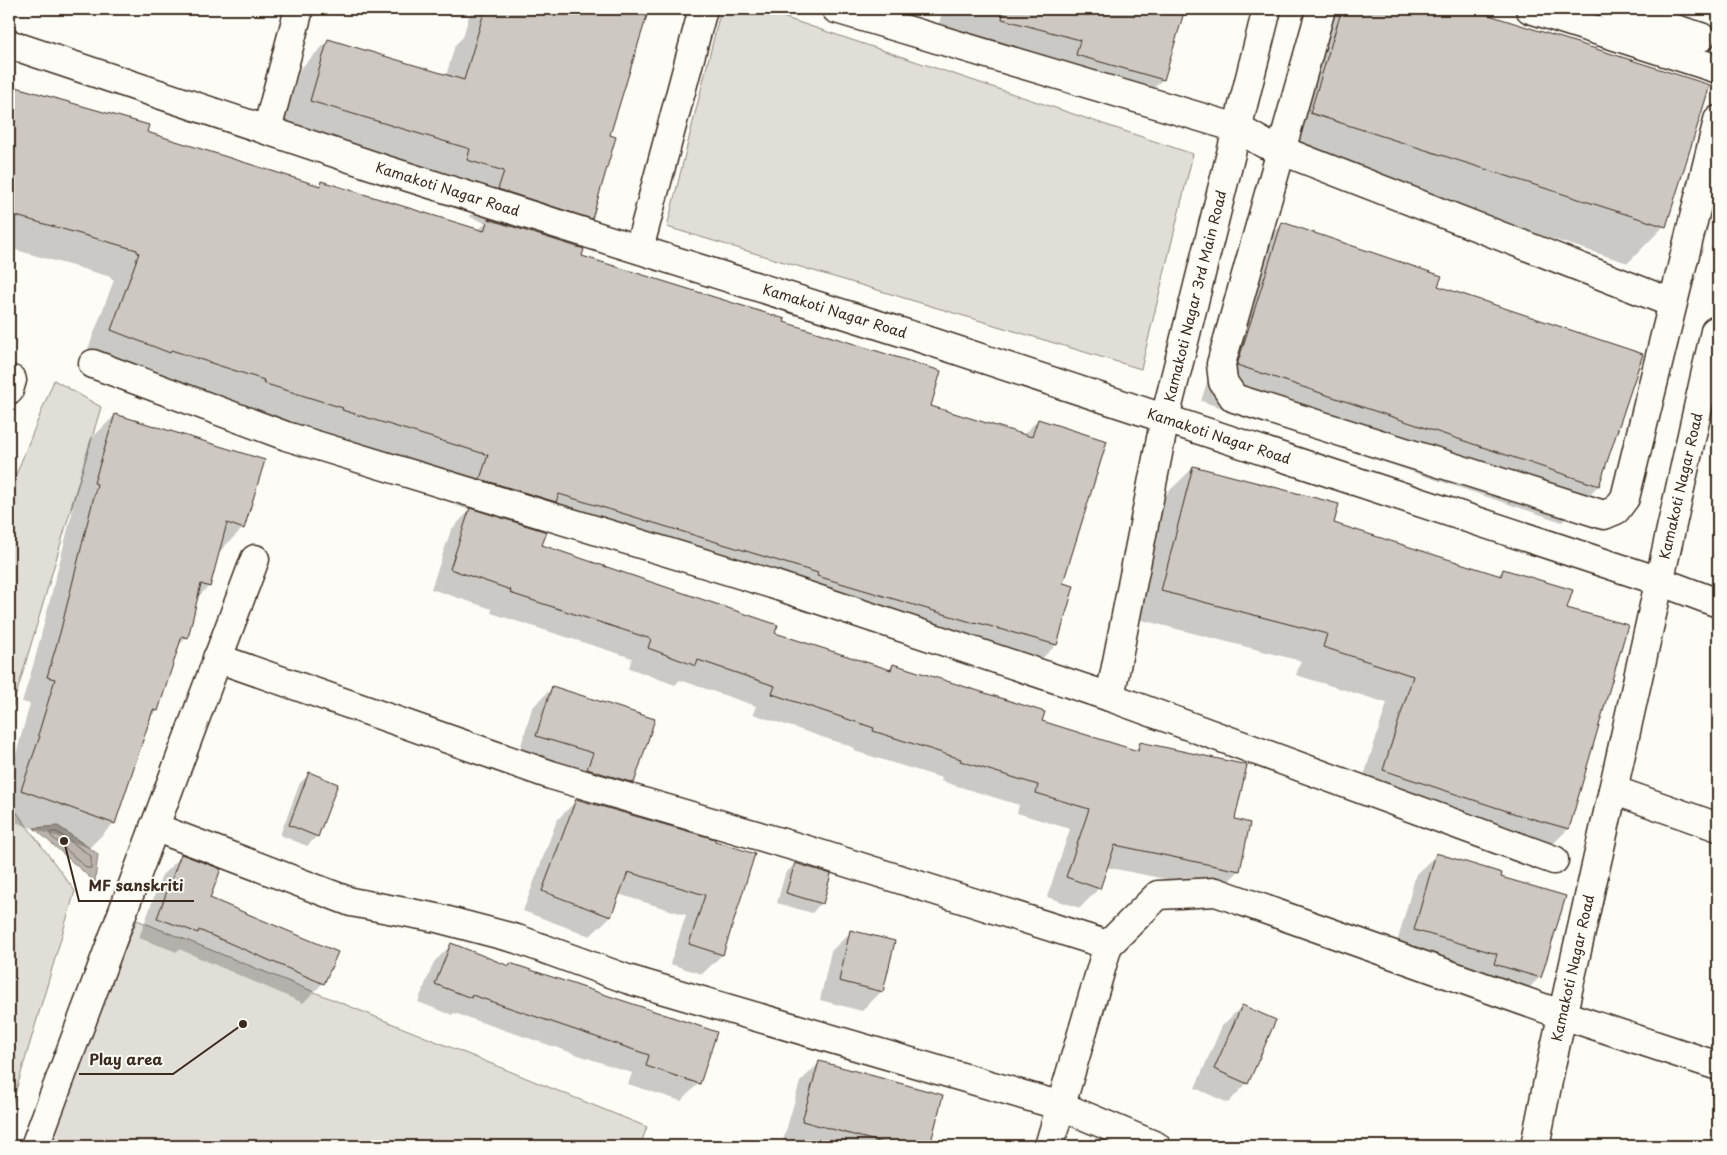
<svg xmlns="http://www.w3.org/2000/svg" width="1727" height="1155" font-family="'Playpen Sans',sans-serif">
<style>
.green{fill:#e1ded7;stroke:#8e847a}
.water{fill:#bbb4ad;stroke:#887d74}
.shadow{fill:#0003}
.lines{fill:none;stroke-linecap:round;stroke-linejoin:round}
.shore{stroke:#6e6157;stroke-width:1}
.building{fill:#cdc8c2;stroke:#3b2a1e}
.street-casing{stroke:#3b2a1e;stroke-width:31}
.street{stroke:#fdfcf7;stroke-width:28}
.labels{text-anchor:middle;stroke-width:4;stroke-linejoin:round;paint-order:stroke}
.street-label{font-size:14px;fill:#3b2a1e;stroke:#fdfcf7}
.leader{fill:none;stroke:#3b2a1e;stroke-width:2}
.callout-dot{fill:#3b2a1e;stroke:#fdfcf7;stroke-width:2}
.callout-label{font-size:15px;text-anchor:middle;font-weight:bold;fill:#3b2a1e;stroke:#fdfcf7;stroke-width:4;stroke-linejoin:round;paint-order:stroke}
</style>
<rect width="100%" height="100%" fill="#fdfcf7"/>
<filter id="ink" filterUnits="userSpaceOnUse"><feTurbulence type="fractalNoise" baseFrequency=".02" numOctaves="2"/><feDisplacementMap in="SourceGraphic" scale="10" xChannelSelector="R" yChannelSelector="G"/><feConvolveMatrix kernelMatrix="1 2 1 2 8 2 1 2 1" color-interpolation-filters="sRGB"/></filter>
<g filter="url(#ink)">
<!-- green -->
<g class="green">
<polygon points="721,9 759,9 1193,154 1141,369 667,227"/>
<polygon points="54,380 101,407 9,719 9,492"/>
<polygon points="9,802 75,891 9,1114"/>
<polygon points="137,920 647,1127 640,1146 41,1146"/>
</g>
<!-- water -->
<polygon class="water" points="58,826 98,854 95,882 34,828"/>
<!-- shadow -->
<g class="shadow">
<polygon points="471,9 647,9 608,136 591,218 565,244 580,257 783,322 929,406 1023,435 1038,420 1061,584 1056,645 1029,671 535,521 529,528 541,546 773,634 888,671 893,665 1041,722 1133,751 1141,744 1234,820 1249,824 1239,871 1219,890 1106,867 1099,888 1080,908 1047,897 1070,829 1017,813 1019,805 941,781 942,778 854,751 855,748 753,714 756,706 680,680 675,685 629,668 632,658 491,613 492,609 431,589 451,530 470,510 454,505 462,482 85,357 114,280 111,279 111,277 9,248 9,86 148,126 146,133 317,187 322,183 478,230 486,223 470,217 476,200 282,130 300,69 328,41 446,76 455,45 463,37"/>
<polygon points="943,9 1163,9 1182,14 1163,79 1137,105 936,34"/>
<polygon points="1318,9 1466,9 1709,86 1664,226 1628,263 1274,150"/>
<polygon points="1283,224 1437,286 1598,486 1562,522 1201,401 1246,260"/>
<polygon points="115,415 243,528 217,554 209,586 196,599 187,637 177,647 157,711 148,719 114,823 89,848 9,820 9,779 30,704 22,702 35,659 73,509 70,508 90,440"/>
<polygon points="1193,468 1333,524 1497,576 1503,570 1566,609 1568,829 1541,856 1357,798 1387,703 1296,675 1301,661 1134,618 1165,495"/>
<polygon points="552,688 633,782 613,802 518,756 532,708"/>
<polygon points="309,774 317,836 307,846 280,835 300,783"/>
<polygon points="577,800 753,855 722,955 702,974 670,964 686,915 618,894 610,917 590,936 523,911 557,820"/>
<polygon points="1436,855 1500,877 1540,977 1520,997 1395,950 1416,874"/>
<polygon points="182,856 209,898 323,983 303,1003 179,949 177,952 139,938 162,875"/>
<polygon points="795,864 821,903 812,913 777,903 785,874"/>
<polygon points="851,932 882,991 862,1011 820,1000 831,951"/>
<polygon points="452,944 508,967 510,964 699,1083 681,1101 628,1084 632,1073 454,1013 452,1015 418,1002 434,962"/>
<polygon points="1242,1006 1247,1083 1228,1103 1195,1088 1222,1026"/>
<polygon points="819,1063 942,1096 928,1146 804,1146 783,1141 800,1082"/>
</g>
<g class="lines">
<!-- shore -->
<polygon class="shore" points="52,832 57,832 91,856 91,868 87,868 51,836 50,833"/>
</g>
<!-- building -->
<g class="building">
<polygon points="485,9 649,9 610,135 616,137 592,219 498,189 504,171 467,160 470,149 310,101 328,39 464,80"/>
<polygon points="1004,9 1185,9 1164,80 1076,55 1080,40 1002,19"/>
<polygon points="1342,9 1470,9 1710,85 1666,227 1310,113"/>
<polygon points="9,85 149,125 147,132 320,186 321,181 484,231 488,219 584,249 582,256 785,319 784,322 941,371 931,406 1032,437 1038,419 1107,441 1063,583 1074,586 1057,645 975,622 974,623 817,576 818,573 559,494 556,502 480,479 488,455 342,410 343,408 263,383 264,380 171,350 170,353 111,330 139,253 137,252 137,250 9,214"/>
<polygon points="1282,222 1442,276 1438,286 1643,354 1599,486 1237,365"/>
<polygon points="115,414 265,460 244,529 227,523 210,587 201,584 188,638 182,636 158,711 153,710 115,824 21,790 40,736 38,735 55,679 47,677 60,633 97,484 94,483"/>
<polygon points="1193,466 1339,504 1334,523 1501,576 1503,569 1573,590 1567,608 1628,625 1569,829 1516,814 1383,770 1413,676 1323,647 1327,634 1161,591"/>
<polygon points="470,508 547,532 542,545 778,625 775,633 891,670 893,664 1045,712 1042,721 1138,751 1140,742 1247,765 1235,819 1250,823 1240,871 1115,845 1100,889 1066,877 1089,809 1036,793 1038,785 960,761 961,759 873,731 874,728 772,694 775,686 698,660 696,666 648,648 651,639 510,593 511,590 450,569"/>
<polygon points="552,686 655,719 634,783 587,769 593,753 536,736"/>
<polygon points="309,772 338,784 318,837 289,825"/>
<polygon points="576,799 715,839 715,841 755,854 723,955 689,944 705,895 628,872 611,917 542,891"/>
<polygon points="1436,853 1502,873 1501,877 1566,896 1541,978 1494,964 1497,954 1414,930"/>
<polygon points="181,854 221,869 210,898 338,952 324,984 199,930 198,933 157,918"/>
<polygon points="795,863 831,874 823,904 786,893"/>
<polygon points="850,930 895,941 883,992 839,981"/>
<polygon points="451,943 509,966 510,963 717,1032 700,1084 646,1066 649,1055 472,995 471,998 435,984"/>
<polygon points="1242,1005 1276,1020 1248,1084 1214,1069"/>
<polygon points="819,1061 943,1095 930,1146 894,1146 802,1121"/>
</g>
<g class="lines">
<!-- street casing -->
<g class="street-casing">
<g id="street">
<polyline points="836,9 1237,128 1265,144 1672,303"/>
<polyline points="1321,9 1221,364 1223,382 1234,398 1604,515 1616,510 1625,498 1718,120"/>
<polyline points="1530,9 1718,69"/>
<polyline points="1613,9 1701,37"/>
<path id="s1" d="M 9,44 L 386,170 L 920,338 L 1659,581 L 1718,603"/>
<polyline points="267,130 299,9"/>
<polyline points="639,249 703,9"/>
<polyline points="1715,331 1613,790 1718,827"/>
<polyline points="93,364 286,436 772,584 1110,697 1554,860"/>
<polyline points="9,390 12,380"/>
<polyline points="217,658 551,775 807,850 1108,945"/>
<path id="s2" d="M 1110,697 L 1165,418 L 1267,9"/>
<polyline points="154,827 351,902 437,918 517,939 627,979 1061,1106 1156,1146"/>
<polyline points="35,1146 255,559"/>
<polyline points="1049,1146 1108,945 1158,895 1216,892 1563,1015 1718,1066"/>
<path id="s3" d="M 1535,1146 L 1552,1061 L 1613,790"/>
</g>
</g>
<!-- street -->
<use href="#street" class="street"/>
</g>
</g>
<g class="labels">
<!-- street labels -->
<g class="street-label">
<text dy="5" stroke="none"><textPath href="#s1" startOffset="462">Kamakoti Nagar Road</textPath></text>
<text dy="5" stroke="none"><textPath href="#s2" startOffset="410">Kamakoti Nagar 3rd Main Road</textPath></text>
<text dy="5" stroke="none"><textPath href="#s1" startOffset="868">Kamakoti Nagar Road</textPath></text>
<text dy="5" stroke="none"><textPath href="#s1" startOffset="1272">Kamakoti Nagar Road</textPath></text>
<text transform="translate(1681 486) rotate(-77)" y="5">Kamakoti Nagar Road</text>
<text dy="5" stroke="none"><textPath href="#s3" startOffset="182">Kamakoti Nagar Road</textPath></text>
</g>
</g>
<!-- callouts -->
<path class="leader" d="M64 841L79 901H194M243 1024L173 1074H79"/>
<g class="callout-dot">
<circle cx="64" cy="841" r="5"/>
<circle cx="243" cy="1024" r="5"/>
</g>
<g class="callout-label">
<text x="136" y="891">MF sanskriti</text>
<text x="126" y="1065">Play area</text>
</g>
<!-- margin -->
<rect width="1727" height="1155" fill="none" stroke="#fdfcf7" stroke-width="30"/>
<rect x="15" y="15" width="1697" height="1125" fill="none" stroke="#3b2a1e" stroke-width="2" filter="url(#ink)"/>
</svg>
